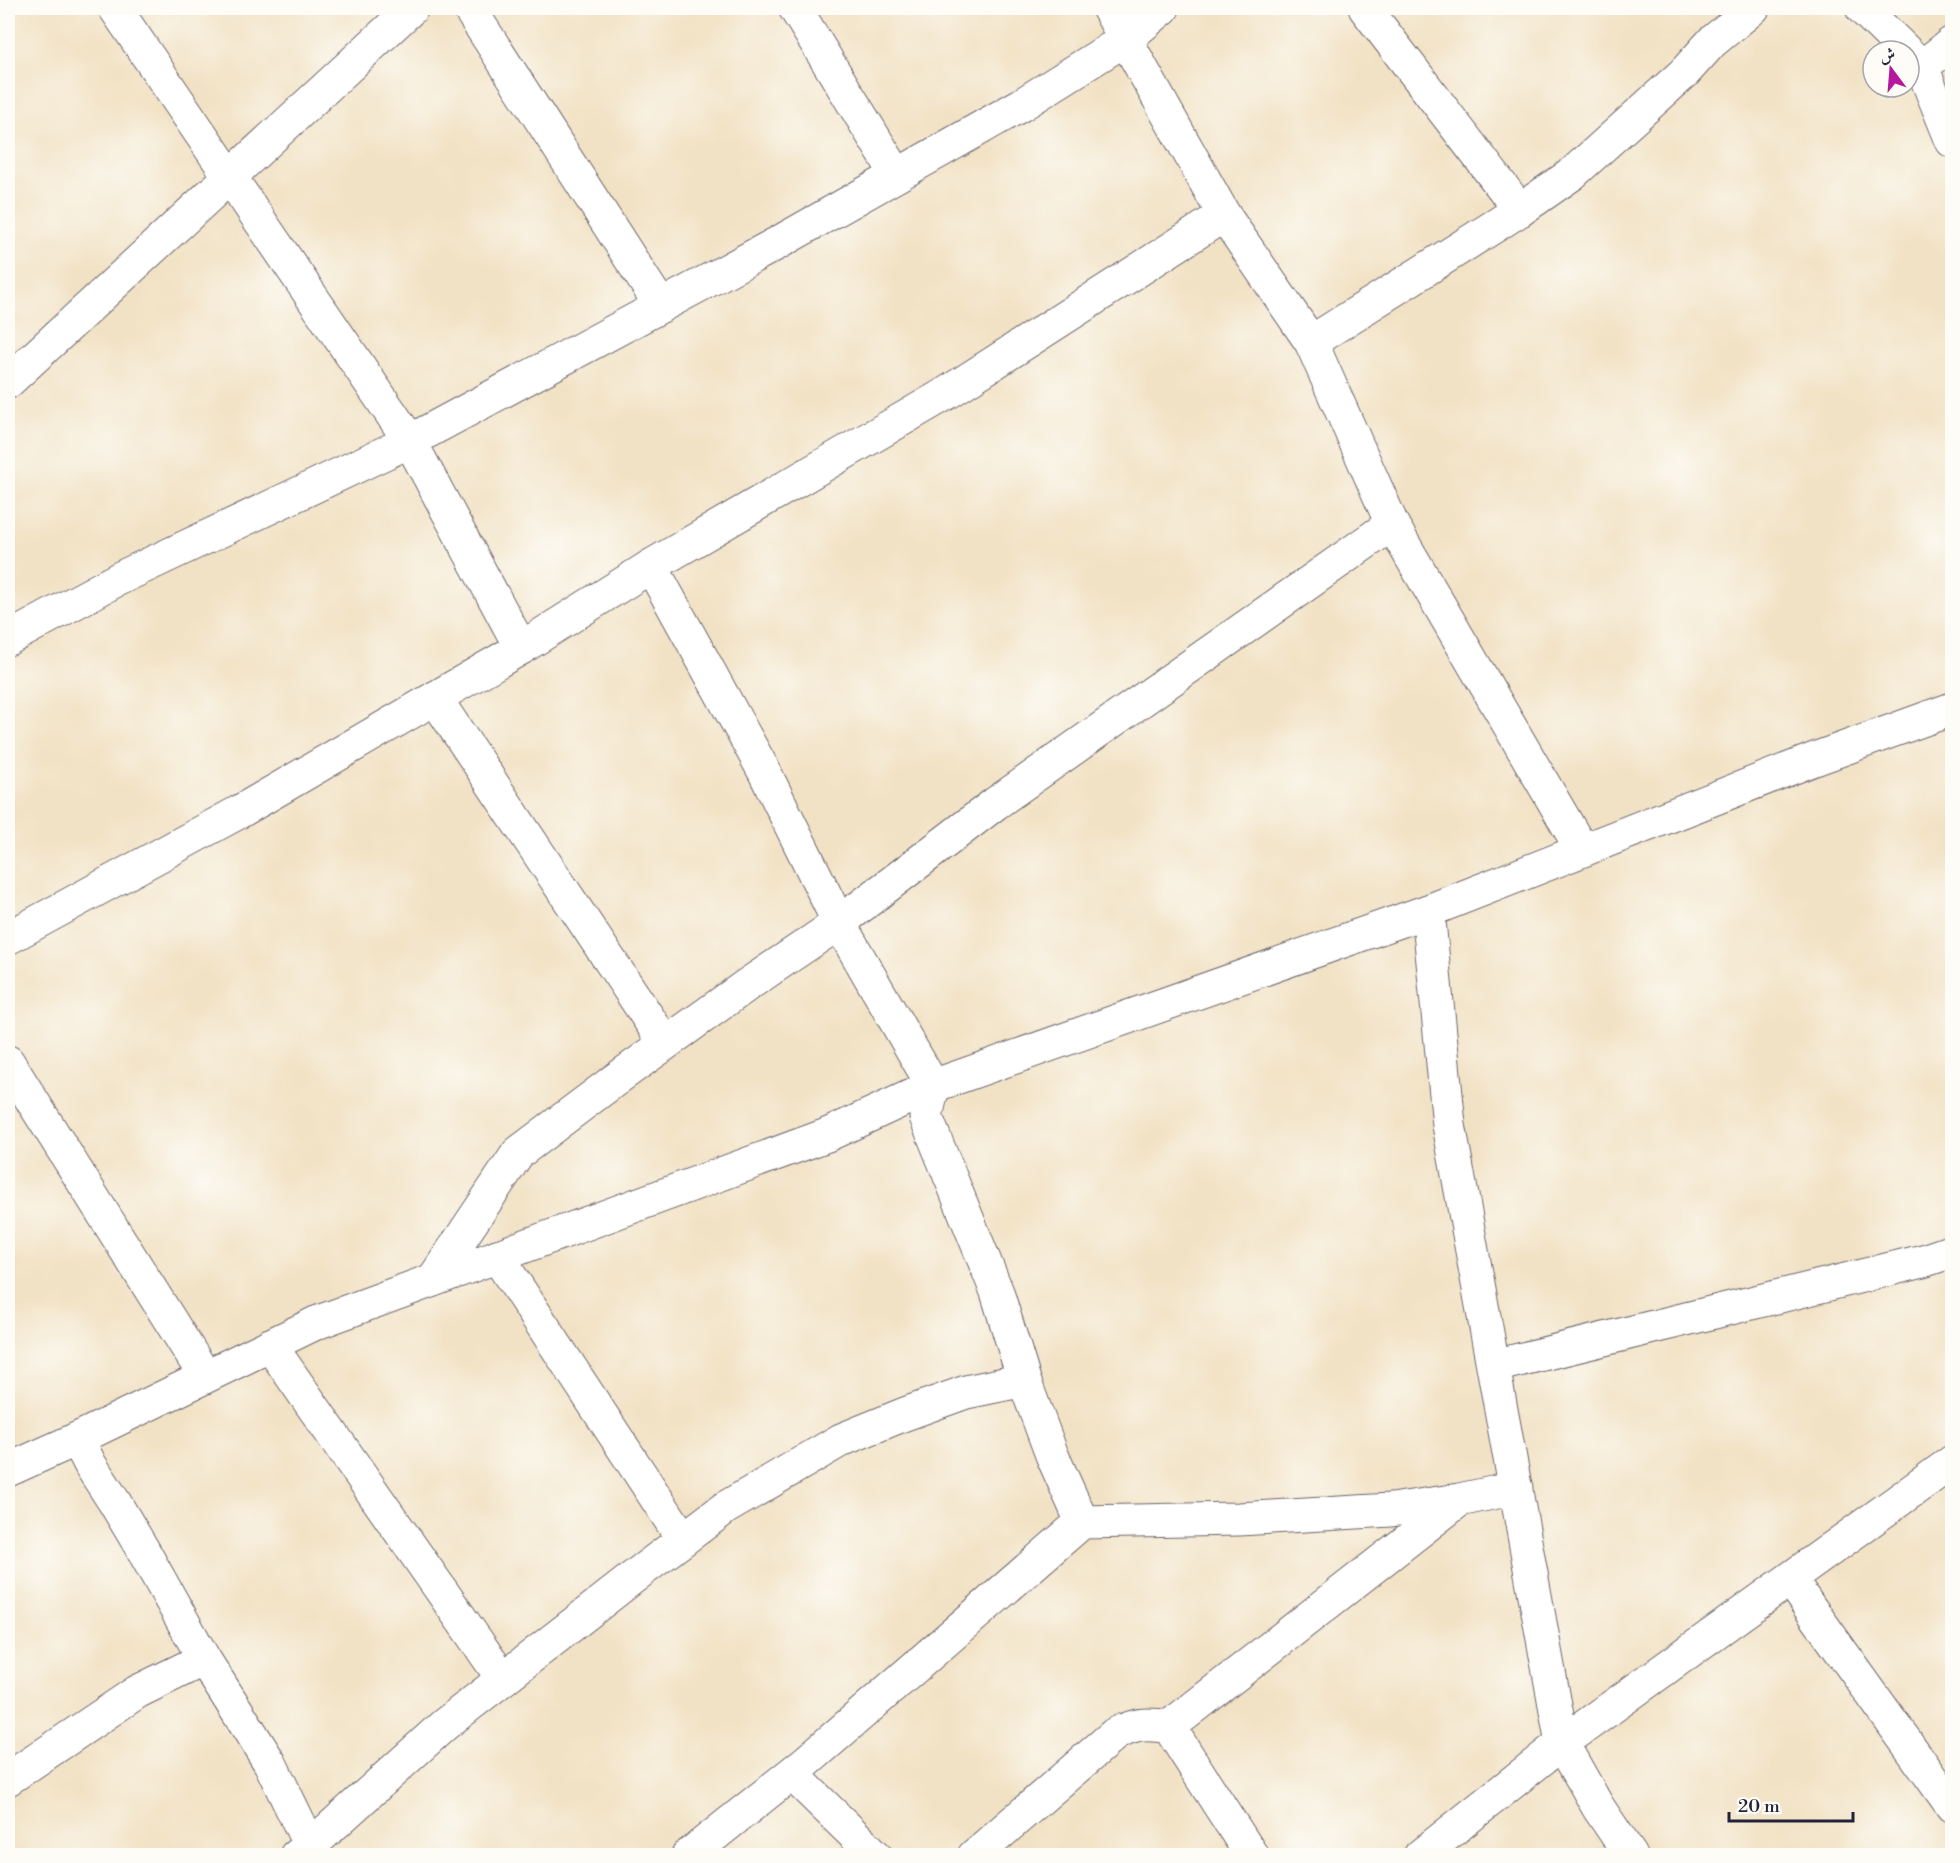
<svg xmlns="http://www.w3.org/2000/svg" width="1960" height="1863" font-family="'Libre Bodoni',Amiri,serif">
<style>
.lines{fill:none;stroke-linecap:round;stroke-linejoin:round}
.minor-casing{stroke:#6b656b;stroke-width:35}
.minor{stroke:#fff;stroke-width:33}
</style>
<rect width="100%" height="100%" fill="#fdfcf7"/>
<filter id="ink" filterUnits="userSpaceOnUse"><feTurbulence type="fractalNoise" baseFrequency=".0167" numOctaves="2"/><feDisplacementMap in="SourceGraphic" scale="12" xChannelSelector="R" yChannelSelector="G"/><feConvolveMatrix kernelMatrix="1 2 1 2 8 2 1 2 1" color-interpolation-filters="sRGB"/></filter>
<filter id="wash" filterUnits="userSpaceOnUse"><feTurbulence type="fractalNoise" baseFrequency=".008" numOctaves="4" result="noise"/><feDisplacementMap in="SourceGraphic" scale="24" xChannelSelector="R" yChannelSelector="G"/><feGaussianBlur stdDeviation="1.35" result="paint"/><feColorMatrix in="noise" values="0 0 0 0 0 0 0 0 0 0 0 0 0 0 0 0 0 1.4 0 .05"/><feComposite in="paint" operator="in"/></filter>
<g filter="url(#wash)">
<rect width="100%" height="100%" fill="#f2e2c5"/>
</g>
<g filter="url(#ink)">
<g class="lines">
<!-- minor casing -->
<g class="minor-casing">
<g id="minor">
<polyline points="115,8 410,441 521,648"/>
<polyline points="469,8 661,306"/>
<polyline points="795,8 897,175"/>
<polyline points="1108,8 1224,215"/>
<polyline points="1365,8 1520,210"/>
<polyline points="1862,8 1906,51"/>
<polyline points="1909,54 1922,67 1952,141"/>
<polyline points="1922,67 1952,43"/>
<polyline points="1311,342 1520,210 1572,174 1684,73 1712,42 1753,8"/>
<polyline points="8,382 412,8"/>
<polyline points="651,566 764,771 839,923 933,1086 926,1117 997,1292 1024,1380"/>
<polyline points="8,639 120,578 410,441 776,244 1021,105 1126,39 1163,8"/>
<polyline points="435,698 665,1043"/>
<polyline points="1428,911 1449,1125 1562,1743 1598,1807 1631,1856"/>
<polyline points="8,938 239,812 521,648 651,566 947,393 1224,215 1311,342 1392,524 1582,850"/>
<polyline points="8,1062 205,1376"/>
<polyline points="497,1256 683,1539"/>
<polyline points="433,1280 518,1153 619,1077 747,985 839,923 996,803 1392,524"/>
<polyline points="270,1345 503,1679"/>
<polyline points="1494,1366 1923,1261 1952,1251"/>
<polyline points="77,1439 91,1466 115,1503 143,1550 204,1659 270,1763 315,1856"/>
<polyline points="8,1470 77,1439 316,1323 827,1135 933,1086 1428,911 1812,760 1952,709"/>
<polyline points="1790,1580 1952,1806"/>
<polyline points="1169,1727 1458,1501"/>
<polyline points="792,1774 876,1856"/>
<polyline points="8,1779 137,1692 204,1659"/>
<polyline points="296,1856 309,1847 444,1725 640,1572 725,1508 841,1440 905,1414 966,1392 1024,1380 1052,1455 1082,1522"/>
<polyline points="688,1856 806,1762 1082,1522 1239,1519 1391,1510 1459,1500 1516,1488"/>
<path d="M 974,1856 L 1115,1734 C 1136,1724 1146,1723 1169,1727 L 1252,1856"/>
<polyline points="1420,1856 1562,1743 1952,1462"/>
</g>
</g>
<!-- minor -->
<use href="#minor" class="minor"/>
</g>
</g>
<!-- margin -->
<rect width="1960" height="1863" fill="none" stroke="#fdfcf7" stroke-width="30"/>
<!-- north arrow -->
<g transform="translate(1891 69) rotate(344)"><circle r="28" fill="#fdfcf7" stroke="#a5a5ac" stroke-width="1.5"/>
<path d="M0-4.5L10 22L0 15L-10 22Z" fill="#b5179e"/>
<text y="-9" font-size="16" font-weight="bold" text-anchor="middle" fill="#22223b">ش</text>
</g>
<!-- scale -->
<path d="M1729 1812v9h124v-9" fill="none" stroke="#22223b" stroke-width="3"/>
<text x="1738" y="1812" font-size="18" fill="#22223b" stroke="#fdfcf7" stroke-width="4.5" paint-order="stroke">20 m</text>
</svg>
